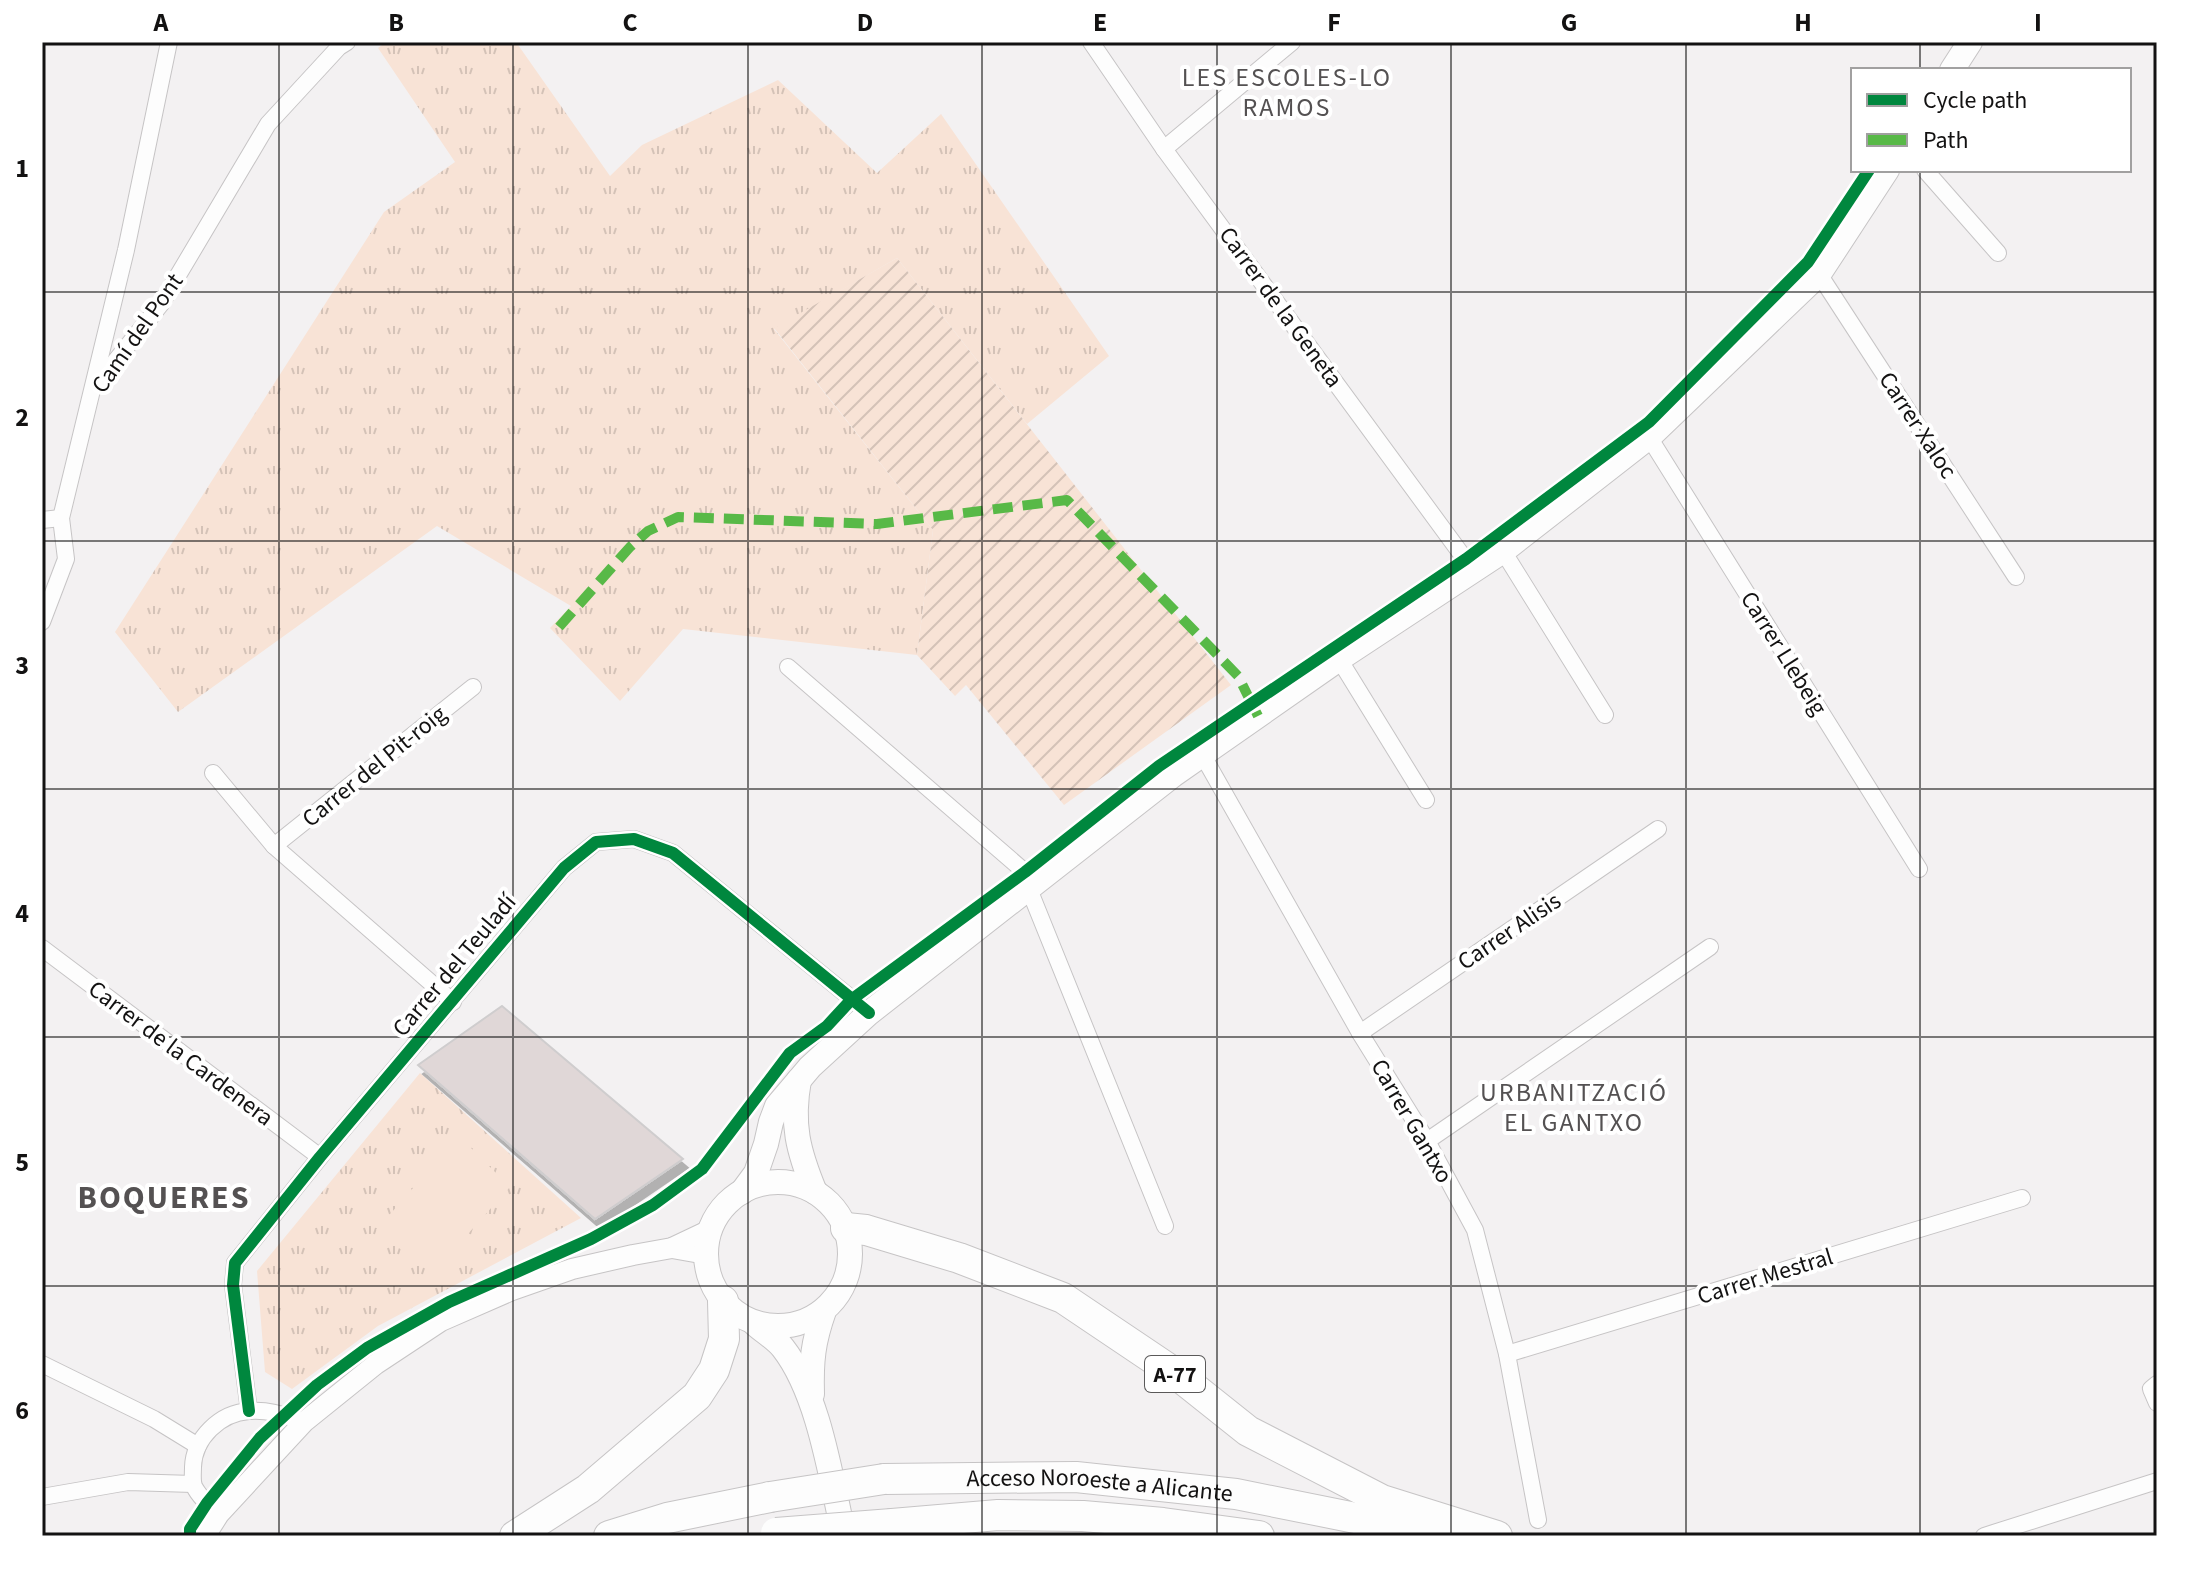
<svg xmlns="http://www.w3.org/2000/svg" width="2199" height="1578" font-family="'Source Sans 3',sans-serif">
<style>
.grass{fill:url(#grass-tufts)}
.garden{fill:url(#garden-furrows)}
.pitch{fill:#f8e3d6}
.building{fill:#e0d7d7;stroke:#cfcdce;stroke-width:2;filter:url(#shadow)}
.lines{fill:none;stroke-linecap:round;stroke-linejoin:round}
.minor-casing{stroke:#c6c4c5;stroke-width:18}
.tertiary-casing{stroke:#c6c4c5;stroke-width:22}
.secondary-casing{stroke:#c6c4c5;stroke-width:26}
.motorway-casing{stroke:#c6c4c5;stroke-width:32}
.minor{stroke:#fdfdfd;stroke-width:16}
.tertiary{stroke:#fdfdfd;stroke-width:20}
.secondary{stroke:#fdfdfd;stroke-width:24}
.motorway{stroke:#fdfdfd;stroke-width:30}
.motorway-bridge-casing{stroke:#c6c4c5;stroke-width:32;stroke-linecap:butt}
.motorway-bridge{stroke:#fdfdfd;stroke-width:30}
.quiet{stroke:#58b947;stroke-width:10;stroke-dasharray:20 10;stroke-linecap:butt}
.cycleway-casing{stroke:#fff;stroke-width:17}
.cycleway{stroke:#00873e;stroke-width:12}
.grid{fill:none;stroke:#131212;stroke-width:2;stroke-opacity:0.55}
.labels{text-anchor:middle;stroke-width:8;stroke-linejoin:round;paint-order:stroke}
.shield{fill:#fff;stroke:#5a5959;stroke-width:2}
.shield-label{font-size:22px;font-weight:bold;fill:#131212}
.street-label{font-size:24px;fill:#131212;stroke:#fff}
.neighbourhood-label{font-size:26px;letter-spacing:2px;fill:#545152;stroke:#fff}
.district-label{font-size:32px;font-weight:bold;letter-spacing:2px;fill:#545152;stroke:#fff}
.neatline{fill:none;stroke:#131212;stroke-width:3}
.grid-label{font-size:26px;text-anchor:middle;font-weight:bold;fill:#131212}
</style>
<defs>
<pattern id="grass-tufts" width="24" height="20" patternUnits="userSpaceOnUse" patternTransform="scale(2)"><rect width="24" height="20" fill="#f8e3d6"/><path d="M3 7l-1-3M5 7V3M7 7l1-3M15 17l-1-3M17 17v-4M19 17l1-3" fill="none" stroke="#d4c2b7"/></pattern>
<pattern id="garden-furrows" width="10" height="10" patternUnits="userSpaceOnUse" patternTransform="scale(2)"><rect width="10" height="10" fill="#f8e3d6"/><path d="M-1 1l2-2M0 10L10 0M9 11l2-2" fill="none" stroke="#d4c2b7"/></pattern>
<filter id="shadow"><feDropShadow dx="5" dy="9" stdDeviation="0" flood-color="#0004"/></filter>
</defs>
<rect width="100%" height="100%" fill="#f3f1f2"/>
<!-- grass -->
<g class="grass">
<polygon points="386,42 516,42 610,176 642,145 778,80 877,173 941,114 1109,356 1027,424 897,258 774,329 933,530 917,655 683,629 620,701 550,628 571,606 437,526 178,712 115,632 384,212 455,162 378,48"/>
<polygon points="420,1073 581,1218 378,1326 292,1389 265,1372 257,1271"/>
</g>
<!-- garden -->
<polygon class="garden" points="897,258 1231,685 1064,805 966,685 955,696 917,655 933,530 774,328"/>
<!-- pitch -->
<polygon class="pitch" points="459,1136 510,1187 432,1274 376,1230"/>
<!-- building -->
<polygon class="building" points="502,1006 683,1159 595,1219 418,1065"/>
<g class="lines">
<!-- minor casing -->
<g class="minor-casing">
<g id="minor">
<polyline points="1091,42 1164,149 1473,570"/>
<polyline points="1164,149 1292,42"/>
<polyline points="1925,170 1998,253"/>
<polyline points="1819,274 2016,577"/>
<polyline points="97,384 161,304 268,124 339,47 347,42"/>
<polyline points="1649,437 1919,869"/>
<polyline points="42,520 61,518"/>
<polyline points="1503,551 1605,715"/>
<polyline points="42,622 66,559 61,518 126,250 169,42"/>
<polyline points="1339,659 1426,800"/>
<polyline points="788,667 1025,872 1029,889 1165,1226"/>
<polyline points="1202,754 1360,1033 1427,1141 1475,1230 1507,1354 1538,1520"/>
<polyline points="213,773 274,846 453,1002"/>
<polyline points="274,846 473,687"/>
<polyline points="42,948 320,1157"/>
<polyline points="1360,1033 1658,829"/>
<polyline points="1427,1141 1710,947"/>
<polyline points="1507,1354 2022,1198"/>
<polyline points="42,1364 154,1419 198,1446"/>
<polyline points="2157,1384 2151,1389 2157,1403"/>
<polyline points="249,1411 233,1285 235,1263 320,1157 564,868 596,842 634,839 673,853 869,1013"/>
<polyline points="42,1497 128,1482 193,1484"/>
<path d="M 219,1514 C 210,1506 199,1497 194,1486 C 192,1481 193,1473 193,1467 C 194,1438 220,1413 249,1411 C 269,1409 286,1416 304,1422"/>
<polyline points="1984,1536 2157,1481"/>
</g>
</g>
<!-- tertiary casing -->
<g class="tertiary-casing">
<g id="tertiary">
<polyline points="672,1248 706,1254"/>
<polyline points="205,1536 219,1514 304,1422 376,1364 441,1321 512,1290 572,1269 633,1255 672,1248 710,1230"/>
</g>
</g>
<!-- secondary casing -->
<g class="secondary-casing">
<g id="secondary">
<polyline points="1952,70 1970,42"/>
<path d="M 799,1080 C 791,1124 798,1151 815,1192"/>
<circle cx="778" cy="1254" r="72"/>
<polyline points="742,1192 756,1173 766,1144 771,1122 777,1106 810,1067 869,1013 1173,775 1339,659 1503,551 1649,437 1819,274 1887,170"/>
<path d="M 755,1324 C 764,1332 776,1339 783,1348 C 819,1394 831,1479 844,1536"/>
<path d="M 812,1394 C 811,1361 813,1342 824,1311"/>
</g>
</g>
<!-- motorway casing -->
<g class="motorway-casing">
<g id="motorway">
<polyline points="846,1228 866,1230 959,1258 1063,1298 1179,1376 1248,1431 1382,1500 1497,1536"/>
<path id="s1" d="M 884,1479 L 1076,1477 L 1236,1494 L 1400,1527 L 1428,1536"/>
<polyline points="892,1524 998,1515 1083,1516 1163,1523 1259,1536"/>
<polyline points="515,1536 588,1489 697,1396 714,1370 724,1339 723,1301"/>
<polyline points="609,1536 667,1518 770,1497"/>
</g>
</g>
<!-- minor -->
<use href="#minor" class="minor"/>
<!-- tertiary -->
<use href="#tertiary" class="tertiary"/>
<!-- secondary -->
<use href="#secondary" class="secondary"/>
<!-- motorway -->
<use href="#motorway" class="motorway"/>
<!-- motorway-bridge casing -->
<g class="motorway-bridge-casing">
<g id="motorway-bridge">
<polyline points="770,1497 884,1479"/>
<polyline points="776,1533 892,1524"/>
</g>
</g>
<!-- motorway-bridge -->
<use href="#motorway-bridge" class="motorway-bridge"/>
<!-- quiet -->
<polyline class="quiet" points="559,627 630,547 648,531 678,517 877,524 1067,500 1238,676 1258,716"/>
<!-- cycleway casing -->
<g class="cycleway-casing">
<g id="cycleway">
<polyline points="249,1411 233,1285 235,1263 320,1157 564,868 596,842 634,839 673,853 869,1013"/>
<polyline points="190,1536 190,1529 207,1503 260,1438 317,1385 367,1348 449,1302 591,1239 653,1205 702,1169 790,1053 827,1026 851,1000 1025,872 1159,766 1466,559 1649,422 1808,262 1869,170"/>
</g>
</g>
<!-- cycleway -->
<use href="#cycleway" class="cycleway"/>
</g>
<!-- grid -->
<path class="grid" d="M 279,42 L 279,1536M 513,42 L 513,1536M 748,42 L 748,1536M 982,42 L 982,1536M 1217,42 L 1217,1536M 1451,42 L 1451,1536M 1686,42 L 1686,1536M 1920,42 L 1920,70M 1920,170 L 1920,1536M 42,292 L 2157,292M 42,541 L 2157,541M 42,789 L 2157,789M 42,1037 L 2157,1037M 42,1286 L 2157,1286"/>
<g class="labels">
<!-- shield labels -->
<rect class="shield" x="1145" y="1356" width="60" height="36" rx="6"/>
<g class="shield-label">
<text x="1175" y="1382">A-77</text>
</g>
<!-- street labels -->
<g class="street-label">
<text transform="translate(1281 307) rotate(54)" y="8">Carrer de la Geneta</text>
<text transform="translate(137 333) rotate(-55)" y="8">Camí del Pont</text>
<text transform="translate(1918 425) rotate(57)" y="8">Carrer Xaloc</text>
<text transform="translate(1784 653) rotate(58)" y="8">Carrer Llebeig</text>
<text transform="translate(374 766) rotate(-39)" y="8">Carrer del Pit-roig</text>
<text transform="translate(1509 931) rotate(-34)" y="8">Carrer Alisis</text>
<text transform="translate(454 965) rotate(-50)" y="8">Carrer del Teuladí</text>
<text transform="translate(181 1053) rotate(37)" y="8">Carrer de la Cardenera</text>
<text transform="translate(1412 1121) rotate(60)" y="8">Carrer Gantxo</text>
<text transform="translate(1765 1276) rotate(-17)" y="8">Carrer Mestral</text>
<text dy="8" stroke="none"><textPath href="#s1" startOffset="216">Acceso Noroeste a Alicante</textPath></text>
</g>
<!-- neighbourhood labels -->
<g class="neighbourhood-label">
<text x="1287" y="86">LES ESCOLES-LO<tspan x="1287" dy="30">RAMOS</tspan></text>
<text x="1574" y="1101">URBANITZACIÓ<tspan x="1574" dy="30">EL GANTXO</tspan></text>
</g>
<!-- district labels -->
<g class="district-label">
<text x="164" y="1208">BOQUERES</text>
</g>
</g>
<!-- border -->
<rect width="2199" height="1578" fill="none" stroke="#ffffff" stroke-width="88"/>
<!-- legend -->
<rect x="1851" y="68" width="280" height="104" fill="#ffffff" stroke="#a1a0a0" stroke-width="2"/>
<rect x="1867" y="94" width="40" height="12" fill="#00873e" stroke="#a1a0a0" stroke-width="2"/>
<text x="1923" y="108" font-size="24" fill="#131212">Cycle path</text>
<rect x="1867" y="134" width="40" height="12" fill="#58b947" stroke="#a1a0a0" stroke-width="2"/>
<text x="1923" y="148" font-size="24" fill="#131212">Path</text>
<rect x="44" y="44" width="2111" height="1490" class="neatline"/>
<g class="grid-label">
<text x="161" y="31">A</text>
<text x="396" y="31">B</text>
<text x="630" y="31">C</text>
<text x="865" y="31">D</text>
<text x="1100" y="31">E</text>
<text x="1334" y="31">F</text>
<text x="1569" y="31">G</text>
<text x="1803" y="31">H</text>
<text x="2038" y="31">I</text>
<text x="22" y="177">1</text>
<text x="22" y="426">2</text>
<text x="22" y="674">3</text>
<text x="22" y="922">4</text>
<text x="22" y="1171">5</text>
<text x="22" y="1419">6</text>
</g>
</svg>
